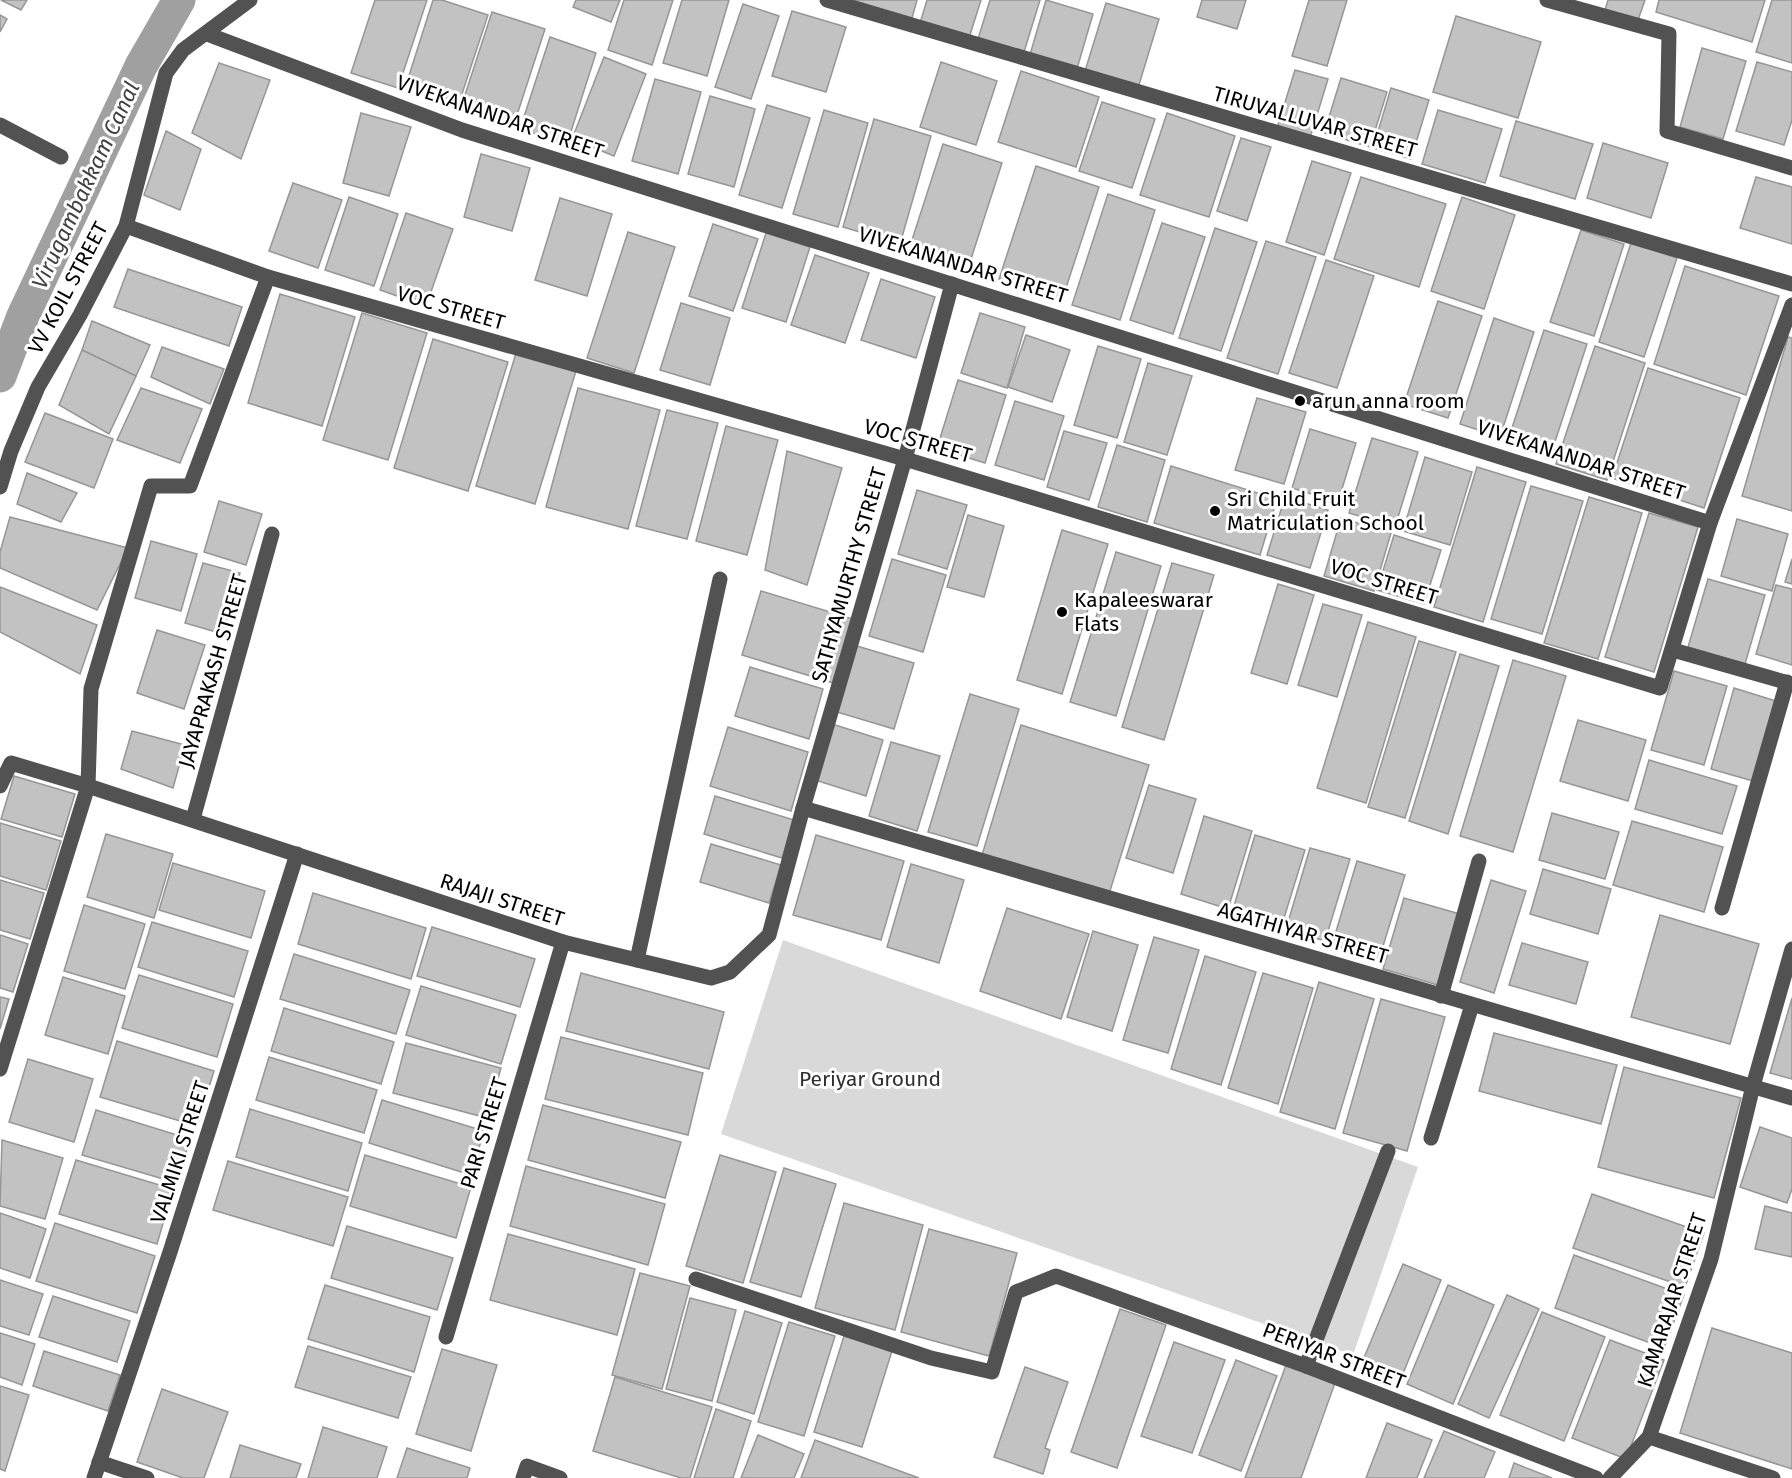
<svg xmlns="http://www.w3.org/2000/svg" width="1792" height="1478" font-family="'Fira Sans',sans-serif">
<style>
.green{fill:#d9d9d9}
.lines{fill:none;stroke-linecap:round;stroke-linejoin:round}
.canal{stroke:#a0a0a0;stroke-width:33}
.building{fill:#c2c2c2;stroke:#969696;stroke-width:1.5}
.minor{stroke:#525252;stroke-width:15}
.poi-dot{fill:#000;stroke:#fff;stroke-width:2}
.labels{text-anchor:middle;stroke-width:6;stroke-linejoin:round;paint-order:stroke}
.street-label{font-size:21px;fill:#000;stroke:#fff}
.poi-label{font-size:21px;fill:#000;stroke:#fff;text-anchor:start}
.park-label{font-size:21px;fill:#303030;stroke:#fff}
.water-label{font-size:22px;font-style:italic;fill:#414141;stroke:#fff}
</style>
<rect width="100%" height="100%" fill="#fff"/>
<!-- green -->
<polygon class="green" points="783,940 1418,1167 1353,1355 721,1134"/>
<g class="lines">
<!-- canal -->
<polyline class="canal" points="0,376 23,316 141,66 179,0"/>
</g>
<!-- building -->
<g class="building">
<polygon points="1,0 27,0 21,10"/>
<polygon points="375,0 427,0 398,88 351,73"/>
<polygon points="433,0 442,0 488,15 459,103 406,85"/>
<polygon points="576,0 620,0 611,22 573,7"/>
<polygon points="624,0 673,0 652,65 608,50"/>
<polygon points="682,0 729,0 707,76 663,63"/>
<polygon points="852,0 917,0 912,18"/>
<polygon points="927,0 981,0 969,38 920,23"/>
<polygon points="990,0 1040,0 1024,52 978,39"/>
<polygon points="1046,0 1093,14 1076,72 1029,58"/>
<polygon points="1202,0 1246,0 1237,29 1197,17"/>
<polygon points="1309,0 1347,0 1327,66 1292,56"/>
<polygon points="1608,0 1645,0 1638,20 1605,10"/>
<polygon points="1659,0 1765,0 1752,42 1656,12"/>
<polygon points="1772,0 1792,0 1792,63 1756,52"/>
<polygon points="1106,3 1159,19 1138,88 1085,71"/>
<polygon points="743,4 779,16 751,99 715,87"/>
<polygon points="792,11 846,27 826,92 772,76"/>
<polygon points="492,12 545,29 515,121 462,104"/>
<polygon points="0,15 7,19 0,32"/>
<polygon points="1456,16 1541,42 1518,118 1433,92"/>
<polygon points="550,37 596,53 567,144 520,129"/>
<polygon points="1702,48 1746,61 1723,139 1680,127"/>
<polygon points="604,57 646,74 614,156 572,139"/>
<polygon points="941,62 997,81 976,145 920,127"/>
<polygon points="1757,62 1792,72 1792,120 1784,145 1736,131"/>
<polygon points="219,63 270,80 241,159 192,133"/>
<polygon points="1295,70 1328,79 1310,138 1277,128"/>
<polygon points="1021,71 1099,97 1076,167 998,142"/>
<polygon points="1341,78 1387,92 1370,147 1324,133"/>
<polygon points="655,79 701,92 678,174 632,161"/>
<polygon points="1391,88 1429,100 1411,159 1373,148"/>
<polygon points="710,96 755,109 734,187 688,174"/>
<polygon points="1102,102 1155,119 1132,188 1079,171"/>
<polygon points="767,105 810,118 782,208 739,195"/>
<polygon points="824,110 868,123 838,227 793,214"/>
<polygon points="1438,110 1502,129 1485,183 1422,164"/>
<polygon points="361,113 411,127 389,196 343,183"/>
<polygon points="1167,113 1235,136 1209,217 1140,195"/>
<polygon points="874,119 931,136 900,244 843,227"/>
<polygon points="1516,121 1593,144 1575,199 1500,176"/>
<polygon points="166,131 201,149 180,210 144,195"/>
<polygon points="1241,138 1271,147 1247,221 1217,211"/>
<polygon points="1603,143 1668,163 1651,218 1587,198"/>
<polygon points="943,144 1002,163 970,262 911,243"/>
<polygon points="481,154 530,168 512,231 464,217"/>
<polygon points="1312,161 1351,173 1324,255 1286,242"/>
<polygon points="1036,166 1099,187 1062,300 999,279"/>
<polygon points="1361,177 1446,204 1419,287 1334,259"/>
<polygon points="1756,177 1792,187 1792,244 1740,228"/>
<polygon points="293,183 342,200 318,268 269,251"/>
<polygon points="1108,194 1155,210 1120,320 1072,305"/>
<polygon points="349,197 398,214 374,286 325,270"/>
<polygon points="1462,197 1515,215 1484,309 1431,291"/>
<polygon points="560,198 612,214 587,296 535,280"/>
<polygon points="406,213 453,229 426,306 380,290"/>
<polygon points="1162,223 1205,237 1173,334 1130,320"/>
<polygon points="713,224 758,239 733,311 689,296"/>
<polygon points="1215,228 1257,242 1221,351 1179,338"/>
<polygon points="1581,230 1624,244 1594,336 1550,322"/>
<polygon points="628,232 675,247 634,373 587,358"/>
<polygon points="766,233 810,247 786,322 742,308"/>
<polygon points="1266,241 1316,257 1278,374 1227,358"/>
<polygon points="1631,243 1677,258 1644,357 1599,342"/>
<polygon points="815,255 869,273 845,343 791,325"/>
<polygon points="1326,260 1374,276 1337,388 1289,373"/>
<polygon points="1685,266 1779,296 1746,395 1654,364"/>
<polygon points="128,269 242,307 229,346 114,307"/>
<polygon points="881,279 935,297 916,358 861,340"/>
<polygon points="280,294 355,317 322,426 248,403"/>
<polygon points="1438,301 1482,316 1448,418 1404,404"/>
<polygon points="681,303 730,318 710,385 660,370"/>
<polygon points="362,313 427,333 388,460 323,440"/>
<polygon points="980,313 1025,327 1007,388 961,373"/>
<polygon points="1494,318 1534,332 1500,437 1460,424"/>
<polygon points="92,321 150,345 136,376 82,350"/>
<polygon points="1544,330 1587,344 1550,457 1507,443"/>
<polygon points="1026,335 1070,350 1052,402 1008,387"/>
<polygon points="1788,337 1792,338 1792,511 1742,496"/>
<polygon points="433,339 508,362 468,491 394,468"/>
<polygon points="1098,346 1141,359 1117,438 1074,425"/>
<polygon points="1595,346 1645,363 1607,480 1556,464"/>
<polygon points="162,347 224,369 210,404 151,377"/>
<polygon points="82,350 136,376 109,434 59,405"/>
<polygon points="516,353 576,371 535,504 476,486"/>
<polygon points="1148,363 1192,376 1167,455 1124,442"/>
<polygon points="1648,368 1740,398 1704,508 1612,478"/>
<polygon points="958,380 1006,395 985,463 937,448"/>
<polygon points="141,388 202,409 180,463 117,440"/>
<polygon points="578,388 660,410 628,529 546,507"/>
<polygon points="1257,398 1306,412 1284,484 1235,470"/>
<polygon points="1015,401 1064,416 1044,480 995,465"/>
<polygon points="667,410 718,423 687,539 636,526"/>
<polygon points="45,413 113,439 94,488 25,462"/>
<polygon points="726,426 778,440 747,555 696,541"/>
<polygon points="1310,429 1356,443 1338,502 1292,488"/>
<polygon points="1064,431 1107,443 1089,500 1047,487"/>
<polygon points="1372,438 1418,452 1395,527 1349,513"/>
<polygon points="1117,445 1165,460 1147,522 1098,507"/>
<polygon points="787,451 842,468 807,585 765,570"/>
<polygon points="1425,457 1472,472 1450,545 1403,531"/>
<polygon points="1171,466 1277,499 1260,555 1154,523"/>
<polygon points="1477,467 1526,482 1483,622 1434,607"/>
<polygon points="27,473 77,493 61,522 17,504"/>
<polygon points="1531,486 1583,501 1542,634 1491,619"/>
<polygon points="917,490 967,505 947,569 898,554"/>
<polygon points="1285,497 1328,510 1310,568 1267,555"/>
<polygon points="1589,497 1642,513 1598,659 1544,643"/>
<polygon points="219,501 262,514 246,565 204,552"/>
<polygon points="1649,513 1698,527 1654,672 1605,657"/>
<polygon points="968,515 1004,526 984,597 947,587"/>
<polygon points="10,517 128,548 97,610 0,568 0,552"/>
<polygon points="1341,518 1391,533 1374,591 1324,576"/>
<polygon points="1737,519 1788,534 1772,591 1721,576"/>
<polygon points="1062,530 1108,544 1062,694 1017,680"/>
<polygon points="1394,535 1441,550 1424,604 1377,590"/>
<polygon points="151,541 197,554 181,611 135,598"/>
<polygon points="1116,552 1161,566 1116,716 1070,702"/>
<polygon points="892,559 946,575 923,652 869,636"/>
<polygon points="1792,559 1792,584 1785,582"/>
<polygon points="203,563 240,573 223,634 185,623"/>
<polygon points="1172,563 1214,575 1164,740 1122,727"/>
<polygon points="1708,579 1765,595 1745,664 1688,647"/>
<polygon points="1278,584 1314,595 1287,684 1251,673"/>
<polygon points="1776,585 1792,589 1792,665 1756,654"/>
<polygon points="0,587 97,625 80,674 0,632"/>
<polygon points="761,591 853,619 833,683 742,655"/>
<polygon points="1323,604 1362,615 1337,697 1298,685"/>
<polygon points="1368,622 1416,637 1366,803 1317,788"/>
<polygon points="157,630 205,645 184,709 137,693"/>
<polygon points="1419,641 1456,652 1405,818 1368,807"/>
<polygon points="857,646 914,663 894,729 837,712"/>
<polygon points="1460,654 1499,666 1448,834 1409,821"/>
<polygon points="1513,660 1566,676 1513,852 1460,836"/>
<polygon points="750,667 823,689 809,739 735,716"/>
<polygon points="1674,671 1727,686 1704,765 1651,750"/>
<polygon points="1734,688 1776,701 1753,781 1711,769"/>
<polygon points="970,694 1019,709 977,846 928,832"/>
<polygon points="1578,720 1646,740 1628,801 1560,781"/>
<polygon points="832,724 883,740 866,796 815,780"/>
<polygon points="1021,725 1149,765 1109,894 982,855"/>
<polygon points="728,727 808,752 791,811 710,786"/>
<polygon points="132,731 185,745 173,788 121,769"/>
<polygon points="891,742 940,756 917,831 869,816"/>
<polygon points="1649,760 1737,786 1722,834 1635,809"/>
<polygon points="14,776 75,794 62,837 1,819"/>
<polygon points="1149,785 1196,799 1173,873 1126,858"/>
<polygon points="715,796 794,820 782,858 704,834"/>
<polygon points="1552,813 1619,832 1605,879 1539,860"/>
<polygon points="1204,816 1252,831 1228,909 1181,894"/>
<polygon points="1632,821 1723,847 1704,912 1613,885"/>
<polygon points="0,823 61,841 46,890 0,876"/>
<polygon points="106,834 173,854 154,918 87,897"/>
<polygon points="816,835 904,861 881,940 793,915"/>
<polygon points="1255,835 1305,850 1280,931 1231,916"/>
<polygon points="711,844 781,865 769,903 700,882"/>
<polygon points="1310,848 1350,859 1325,941 1286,929"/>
<polygon points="1357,861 1405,875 1379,959 1332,945"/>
<polygon points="173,863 265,891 251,938 159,910"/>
<polygon points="911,864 964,880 939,963 887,947"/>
<polygon points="1543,869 1611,889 1598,934 1530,914"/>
<polygon points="0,880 44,893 30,939 0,930"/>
<polygon points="1491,880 1526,891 1494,993 1460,982"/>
<polygon points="313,893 426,928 411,979 298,944"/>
<polygon points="1404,898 1460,914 1438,985 1383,969"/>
<polygon points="84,905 145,924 125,989 64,971"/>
<polygon points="1007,908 1089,934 1061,1019 980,991"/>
<polygon points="1660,915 1759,944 1730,1044 1631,1017"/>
<polygon points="152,922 248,951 234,997 138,967"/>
<polygon points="432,927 535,959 520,1007 417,976"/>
<polygon points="1093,931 1138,945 1112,1031 1067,1017"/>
<polygon points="0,935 28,944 13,992 0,988"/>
<polygon points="1154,937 1199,950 1168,1053 1123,1040"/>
<polygon points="1522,943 1588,962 1576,1004 1509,985"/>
<polygon points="294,954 410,990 396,1034 280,999"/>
<polygon points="1205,956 1256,972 1221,1085 1171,1069"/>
<polygon points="581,973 724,1012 709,1069 566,1031"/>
<polygon points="1263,973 1313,988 1278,1104 1228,1088"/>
<polygon points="139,975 233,1004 217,1057 122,1028"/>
<polygon points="63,977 125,996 108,1054 45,1035"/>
<polygon points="1319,982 1374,999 1335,1129 1280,1112"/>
<polygon points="421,986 516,1015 501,1064 406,1035"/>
<polygon points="0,997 9,999 0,1029"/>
<polygon points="1792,998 1792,1079 1770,1073"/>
<polygon points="1381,999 1445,1017 1407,1151 1343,1133"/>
<polygon points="284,1008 394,1042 381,1084 271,1051"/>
<polygon points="1494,1033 1617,1065 1601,1124 1479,1091"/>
<polygon points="561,1037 703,1073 688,1135 545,1099"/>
<polygon points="117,1041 214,1071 197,1126 100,1097"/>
<polygon points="406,1043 501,1068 487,1118 393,1093"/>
<polygon points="269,1057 377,1090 364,1133 256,1100"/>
<polygon points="28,1059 93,1079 74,1142 9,1122"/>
<polygon points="1624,1067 1741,1098 1714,1198 1598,1167"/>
<polygon points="382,1100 484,1131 471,1175 369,1143"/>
<polygon points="543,1105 681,1142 665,1198 528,1160"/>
<polygon points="250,1109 362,1143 348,1191 236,1157"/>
<polygon points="96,1110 190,1139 177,1183 82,1155"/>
<polygon points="1760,1127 1792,1138 1792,1189 1787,1203 1740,1187"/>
<polygon points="2,1140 63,1158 45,1219 0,1206"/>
<polygon points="365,1155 471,1187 456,1238 350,1206"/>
<polygon points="720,1155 776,1172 743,1283 686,1266"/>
<polygon points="76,1160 173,1189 157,1244 59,1214"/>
<polygon points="228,1161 348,1197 333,1246 213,1210"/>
<polygon points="526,1166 665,1204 648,1265 510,1226"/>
<polygon points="784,1168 836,1184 801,1297 750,1282"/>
<polygon points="1592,1194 1704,1233 1685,1287 1573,1248"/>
<polygon points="844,1203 923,1225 895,1330 815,1308"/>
<polygon points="1765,1206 1792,1213 1792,1257 1755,1249"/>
<polygon points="0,1213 46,1229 30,1278 0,1268"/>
<polygon points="55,1223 155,1256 137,1313 36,1281"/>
<polygon points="347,1226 453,1258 437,1310 331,1278"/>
<polygon points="929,1229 1017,1253 989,1356 901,1332"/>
<polygon points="508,1234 635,1269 617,1335 490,1300"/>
<polygon points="1574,1255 1684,1295 1664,1348 1555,1308"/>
<polygon points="1403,1264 1441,1280 1402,1376 1363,1360"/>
<polygon points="640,1273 690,1286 662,1389 612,1375"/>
<polygon points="0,1280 43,1294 29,1335 0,1326"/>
<polygon points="325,1285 430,1317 414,1372 308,1339"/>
<polygon points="1448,1285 1494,1305 1453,1404 1407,1384"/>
<polygon points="1507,1295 1539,1309 1489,1418 1458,1404"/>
<polygon points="53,1296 130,1321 117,1362 39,1337"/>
<polygon points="690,1298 736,1310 712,1401 666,1389"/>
<polygon points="1120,1309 1166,1325 1117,1468 1071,1452"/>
<polygon points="745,1311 782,1323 754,1414 717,1402"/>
<polygon points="1542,1312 1605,1337 1564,1441 1500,1415"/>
<polygon points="789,1322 835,1336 804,1436 758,1422"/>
<polygon points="1712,1328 1792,1353 1792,1469 1680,1433"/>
<polygon points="0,1333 35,1344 22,1385 0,1377"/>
<polygon points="844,1336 892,1351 862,1447 814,1432"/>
<polygon points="1610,1340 1664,1360 1626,1459 1572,1438"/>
<polygon points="1174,1342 1225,1360 1192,1453 1141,1436"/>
<polygon points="308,1346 411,1377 398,1418 295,1387"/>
<polygon points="442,1349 497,1365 471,1451 416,1434"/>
<polygon points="44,1351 120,1375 108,1411 33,1386"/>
<polygon points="1236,1360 1277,1376 1241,1471 1199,1455"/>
<polygon points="1286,1365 1335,1383 1301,1478 1245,1478"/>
<polygon points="1025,1367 1068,1382 1045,1448 1050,1450 1043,1474 994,1457"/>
<polygon points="615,1377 712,1407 690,1478 681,1478 593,1451"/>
<polygon points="0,1386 29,1395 5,1471 0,1469"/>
<polygon points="162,1389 228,1412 204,1478 183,1478 137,1462"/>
<polygon points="716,1409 751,1421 733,1478 694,1478"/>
<polygon points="1387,1423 1432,1440 1417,1478 1366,1478"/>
<polygon points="323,1427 387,1447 377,1478 308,1478"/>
<polygon points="1444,1431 1495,1452 1484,1478 1424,1478"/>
<polygon points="758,1435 804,1454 794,1478 741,1478"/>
<polygon points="815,1440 919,1478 801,1478"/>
<polygon points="240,1445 301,1464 296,1478 230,1478"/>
<polygon points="407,1448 470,1468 467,1478 397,1478"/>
<polygon points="1514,1463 1552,1478 1509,1478"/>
</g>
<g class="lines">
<!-- minor -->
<g class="minor">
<polyline points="827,0 1792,284"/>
<polyline points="1547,0 1669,34 1667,131 1792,168"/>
<polyline points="207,34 462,130 1710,523"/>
<polyline points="0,125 61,157"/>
<polyline points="126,226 268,277 905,459 1660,688 1710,523 1792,305"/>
<polyline points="0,487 11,451 38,387 80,315 126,226 166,73 183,50 250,0"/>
<polyline points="1673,650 1792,684"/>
<polyline points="0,786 11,763 88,786 91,689 151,486 190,486 268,277"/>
<polyline points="803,808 1792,1098"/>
<polyline points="193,819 272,534"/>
<polyline points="1722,908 1787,682"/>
<polyline points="637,960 720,579"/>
<polyline points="1441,996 1479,861"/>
<polyline points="0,1069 88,786 563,942 711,978 730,972 769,935 803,808 905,459 952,284"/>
<polyline points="1431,1138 1472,1005"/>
<polyline points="696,1279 931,1358 992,1372 1016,1292 1056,1276 1306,1366 1596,1478"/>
<polyline points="446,1337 563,942"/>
<polyline points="1306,1366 1388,1151"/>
<polyline points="1649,1437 1773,1478"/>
<polyline points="99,1462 147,1478"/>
<polyline points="94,1478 170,1252 297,854"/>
<polyline points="523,1478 527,1466 560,1478"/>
<polyline points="1610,1478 1649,1437 1711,1259 1753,1086 1792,949"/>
</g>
</g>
<!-- markers -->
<g class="poi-dot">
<circle cx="1300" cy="401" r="6"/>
<circle cx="1215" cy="511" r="6"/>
<circle cx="1062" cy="612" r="6"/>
</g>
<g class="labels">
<!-- street labels -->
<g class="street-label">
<text transform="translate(500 117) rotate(19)" y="7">VIVEKANANDAR STREET</text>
<text transform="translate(1315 122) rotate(16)" y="7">TIRUVALLUVAR STREET</text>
<text transform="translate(963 265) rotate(17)" y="7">VIVEKANANDAR STREET</text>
<text transform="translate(68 288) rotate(-62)" y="7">VV KOIL STREET</text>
<text transform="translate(451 308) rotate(16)" y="7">VOC STREET</text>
<text transform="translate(918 441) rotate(16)" y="7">VOC STREET</text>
<text transform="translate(1581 460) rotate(18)" y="7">VIVEKANANDAR STREET</text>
<text transform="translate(849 575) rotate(-74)" y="7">SATHYAMURTHY STREET</text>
<text transform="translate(1384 582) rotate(17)" y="7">VOC STREET</text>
<text transform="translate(213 671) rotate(-74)" y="7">JAYAPRAKASH STREET</text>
<text transform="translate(502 900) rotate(18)" y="7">RAJAJI STREET</text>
<text transform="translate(1303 933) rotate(16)" y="7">AGATHIYAR STREET</text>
<text transform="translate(484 1133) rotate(-73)" y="7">PARI STREET</text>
<text transform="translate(180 1152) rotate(-72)" y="7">VALMIKI STREET</text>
<text transform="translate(1672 1300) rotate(-72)" y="7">KAMARAJAR STREET</text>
<text transform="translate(1334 1356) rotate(21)" y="7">PERIYAR STREET</text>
</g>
<!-- poi labels -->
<g class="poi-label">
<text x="1312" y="408">arun anna room</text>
<text x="1227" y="506">Sri Child Fruit<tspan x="1227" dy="24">Matriculation School</tspan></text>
<text x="1074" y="607">Kapaleeswarar<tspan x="1074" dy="24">Flats</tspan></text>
</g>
<!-- park labels -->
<g class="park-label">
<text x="870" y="1086">Periyar Ground</text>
</g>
<!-- water labels -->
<g class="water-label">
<text transform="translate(85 185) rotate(-65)" y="8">Virugambakkam Canal</text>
</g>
</g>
</svg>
